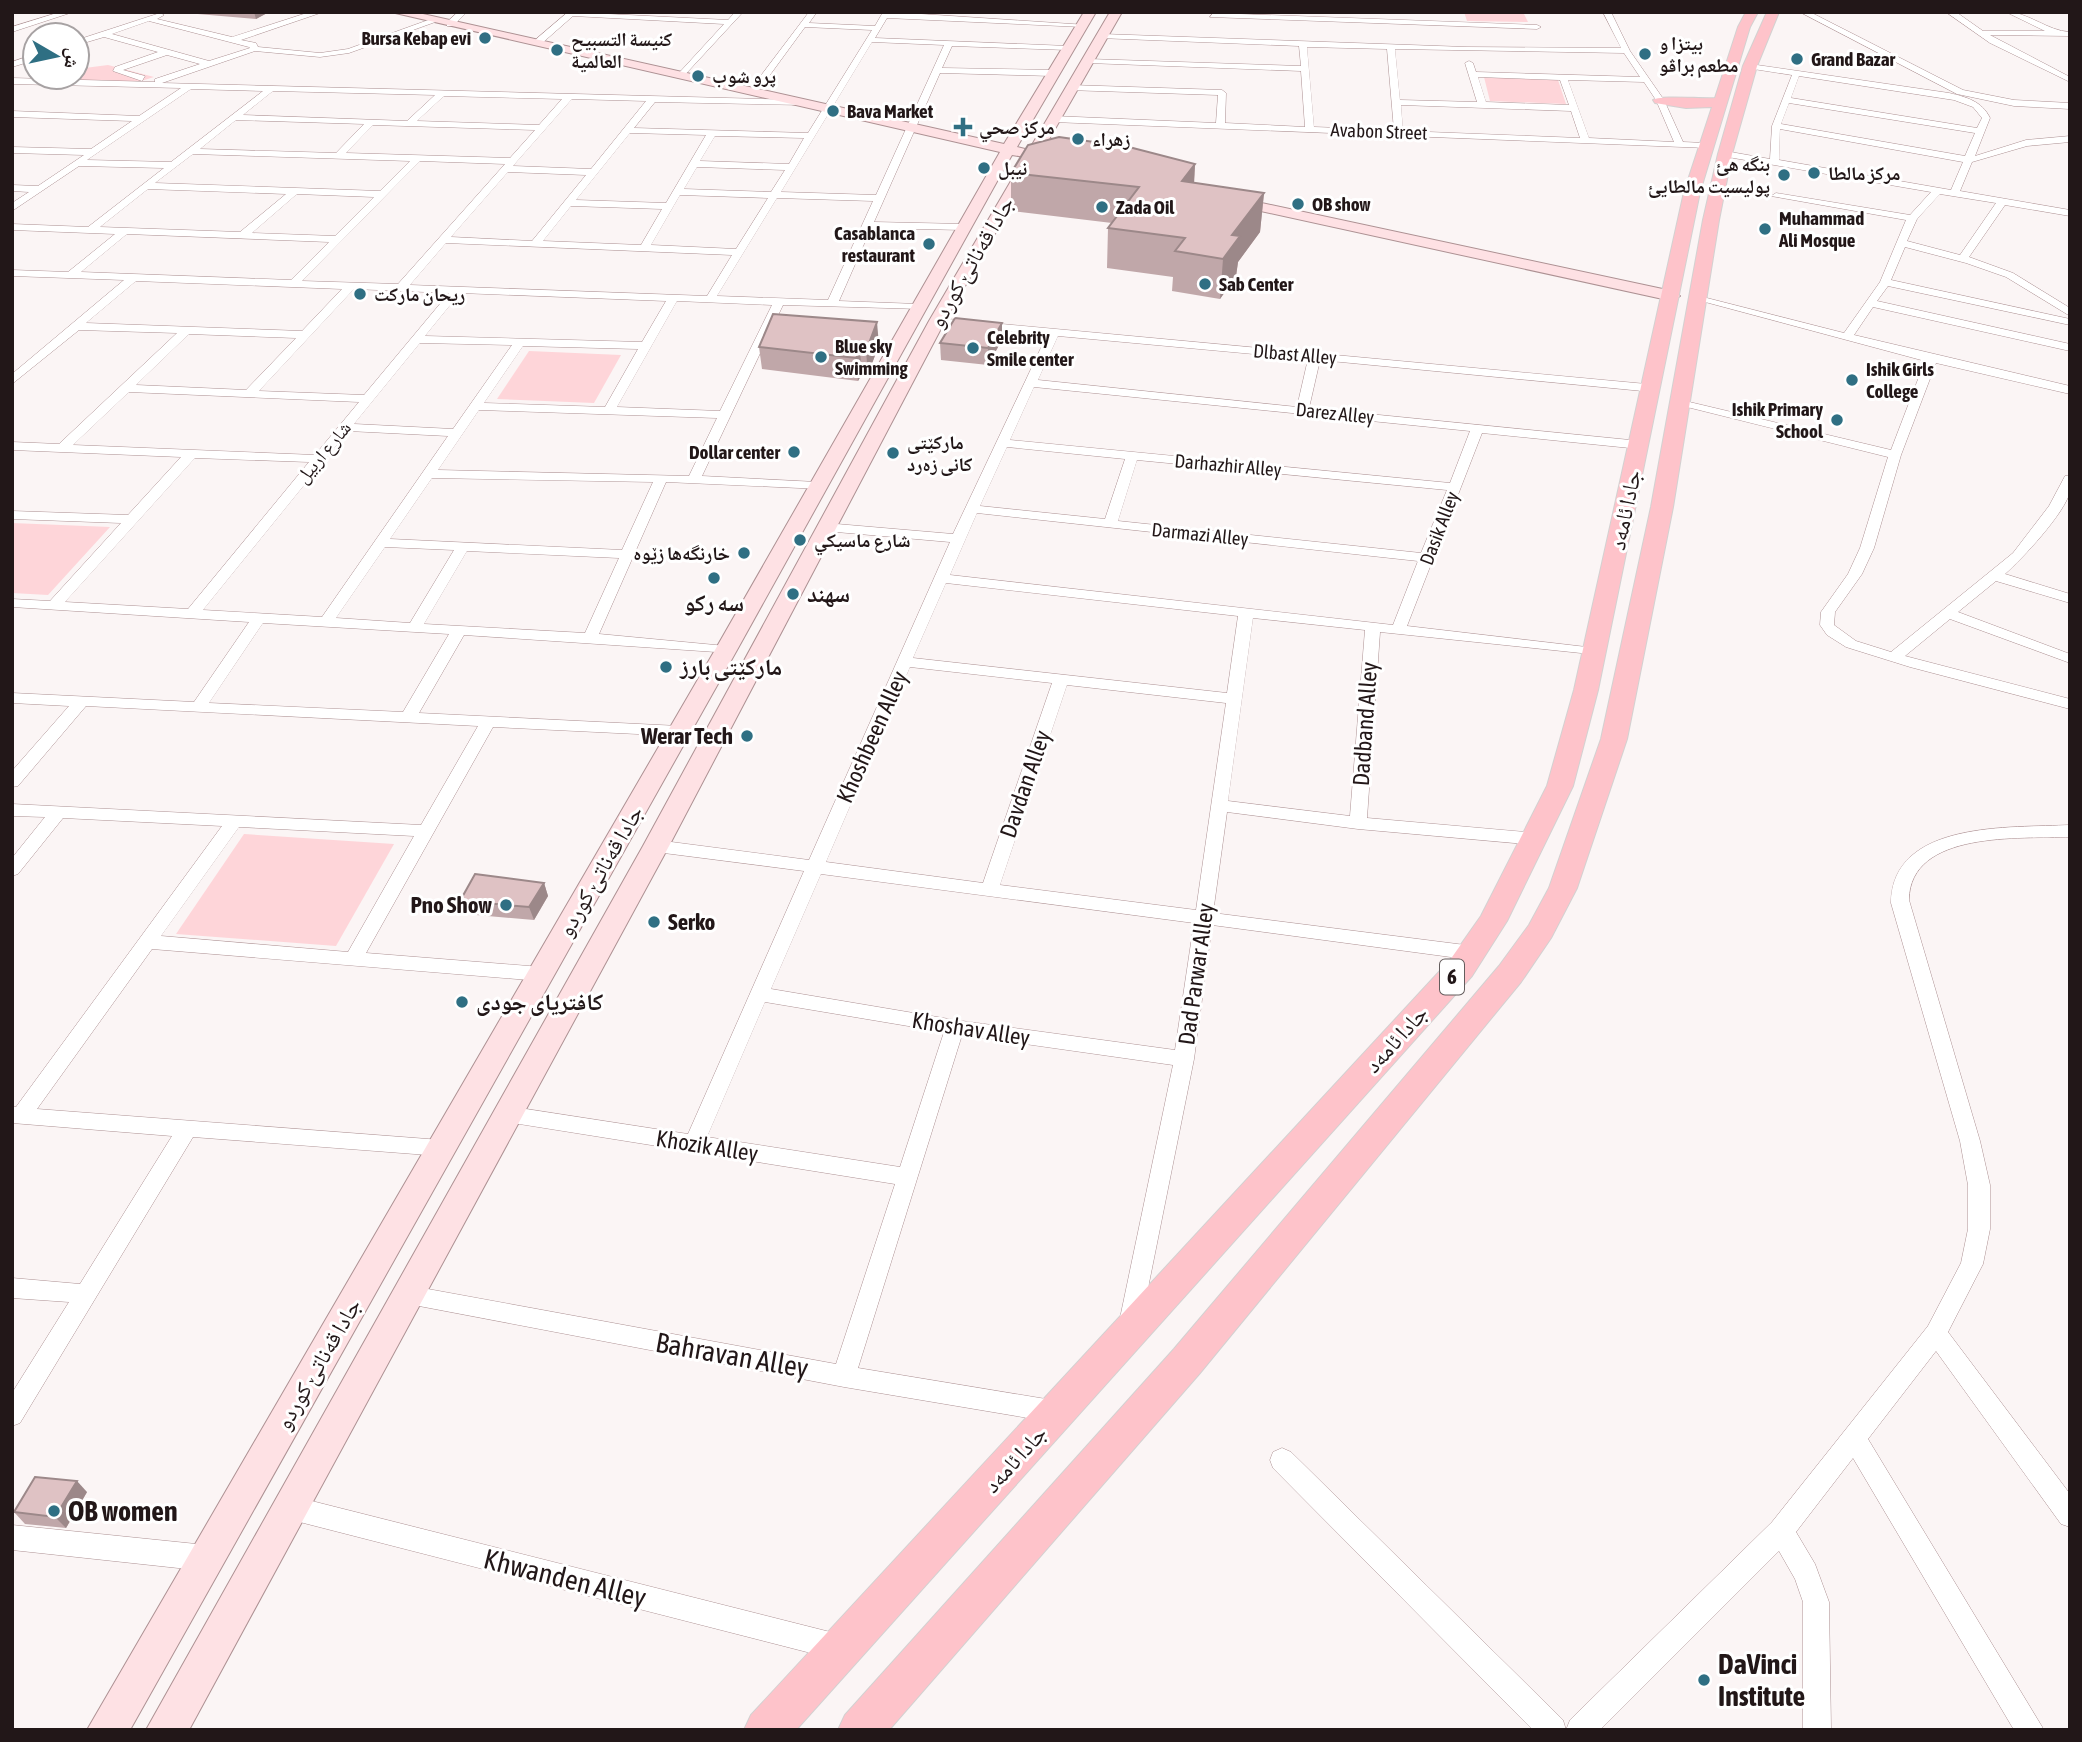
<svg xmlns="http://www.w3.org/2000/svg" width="2082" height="1742" font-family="'Asap Condensed','Noto Naskh Arabic',sans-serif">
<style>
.green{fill:#fed5d9}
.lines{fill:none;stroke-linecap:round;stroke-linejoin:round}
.street-casing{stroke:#ad9193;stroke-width:1}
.secondary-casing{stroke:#ad9193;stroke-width:2}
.primary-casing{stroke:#d3d1d1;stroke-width:2}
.street{fill:#fff;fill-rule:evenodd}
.secondary{fill:#fee1e4;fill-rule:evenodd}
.primary{fill:#fec3ca;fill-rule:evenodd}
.wall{fill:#c0a7a9}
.shaded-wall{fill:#9c8889}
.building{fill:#dfc2c4;stroke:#9c8889;stroke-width:2}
.poi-dot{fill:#2f6f83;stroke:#fff;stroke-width:2.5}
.labels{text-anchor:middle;stroke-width:6;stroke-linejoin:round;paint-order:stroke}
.far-poi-label{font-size:19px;font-weight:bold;fill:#221718;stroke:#fff;text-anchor:start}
.far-street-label{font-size:19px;fill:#221718;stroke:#fff}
.shield{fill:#fff;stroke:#645d5d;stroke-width:2}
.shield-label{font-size:21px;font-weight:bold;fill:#221718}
.street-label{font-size:23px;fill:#221718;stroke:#fff}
.poi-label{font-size:23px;font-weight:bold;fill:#221718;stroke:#fff;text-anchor:start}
.near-street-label{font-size:28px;fill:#221718;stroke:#fff}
.near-poi-label{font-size:28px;font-weight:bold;fill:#221718;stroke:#fff;text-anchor:start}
</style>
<rect width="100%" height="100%" fill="#fbf5f5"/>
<!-- green -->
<g class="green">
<polygon points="1464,12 1523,12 1528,22 1467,21"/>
<polygon points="108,65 154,77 138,82 41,80 46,77 77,77 77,69"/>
<polygon points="1484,77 1558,80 1566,104 1490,101"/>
<polygon points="529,351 621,355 594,403 497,399"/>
<polygon points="12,523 110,527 48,595 12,593"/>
<polygon points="244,834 394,844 336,946 176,934"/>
</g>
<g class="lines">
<!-- street casing -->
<g class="street-casing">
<g id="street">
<polygon points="60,12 73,12 12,32 12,27"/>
<path d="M 310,12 L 323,12 L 241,40 L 256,43 L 258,47 L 320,53 L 348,49 L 431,19 L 438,21 L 349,53 L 320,57 L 255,51 L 162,83 L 801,100 L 805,103 L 804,105 L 655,102 L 634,128 L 808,133 L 872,30 L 805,27 L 756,94 L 750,94 L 750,90 L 809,12 L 817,12 L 809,23 L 875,26 L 883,12 L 891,12 L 1087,25 L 1083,27 L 887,18 L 875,38 L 1068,46 L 1072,48 L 1068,50 L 952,46 L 942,68 L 1053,70 L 1057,73 L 1053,76 L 940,73 L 874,222 L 964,224 L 969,227 L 964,230 L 871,228 L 839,301 L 918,304 L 924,307 L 922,309 L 783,305 L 702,476 L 817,482 L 822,483 L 822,489 L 666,482 L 599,634 L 726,646 L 731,647 L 733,650 L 731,653 L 464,635 L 419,713 L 679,726 L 687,731 L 679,736 L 493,727 L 366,953 L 541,967 L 548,969 L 550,974 L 548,979 L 541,981 L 152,949 L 37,1109 L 441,1140 L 448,1142 L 451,1148 L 448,1154 L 441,1156 L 193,1137 L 20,1423 L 12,1426 L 12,1393 L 69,1302 L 12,1298 L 12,1278 L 80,1284 L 172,1136 L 12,1123 L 12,1107 L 16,1107 L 222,826 L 63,818 L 18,874 L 12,876 L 12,858 L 45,817 L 12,816 L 12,804 L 421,825 L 478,726 L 86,706 L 18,786 L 12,787 L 12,771 L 69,706 L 12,703 L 12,693 L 194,702 L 249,622 L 12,607 L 12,599 L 50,601 L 121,523 L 12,519 L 12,511 L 128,515 L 181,457 L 12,450 L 12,442 L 59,444 L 177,333 L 79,330 L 12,384 L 12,374 L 124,280 L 12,276 L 12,270 L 68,272 L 115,234 L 12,230 L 12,224 L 88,227 L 164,168 L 79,166 L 12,211 L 12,203 L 29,192 L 12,191 L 12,185 L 38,186 L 84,155 L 12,153 L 12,147 L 91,149 L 132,121 L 12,117 L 12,111 L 139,116 L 181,88 L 12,84 L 12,78 L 155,82 L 155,79 L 200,64 L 167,55 L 123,70 L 145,76 L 142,81 L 113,71 L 115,67 L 158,52 L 104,37 L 77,45 L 77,40 L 160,13 L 164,15 L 157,19 L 232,37 ZM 149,21 L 249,47 L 250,48 L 209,61 L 112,34 ZM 872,42 L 944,45 L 876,195 L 781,192 ZM 191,89 L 263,91 L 171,162 L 87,160 ZM 273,91 L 435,95 L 407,121 L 243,115 ZM 444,96 L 562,99 L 539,125 L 417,121 ZM 572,99 L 646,101 L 591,169 L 513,166 ZM 236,120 L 364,124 L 336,153 L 200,149 ZM 373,125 L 535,130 L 510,158 L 346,153 ZM 630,133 L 706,135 L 666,203 L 576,200 ZM 715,136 L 804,138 L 789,164 L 700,161 ZM 193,154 L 410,161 L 380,191 L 155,183 ZM 420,161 L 505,164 L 398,284 L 302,281 ZM 697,167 L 785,170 L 771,192 L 684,189 ZM 508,172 L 586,175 L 532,241 L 451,237 ZM 148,189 L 286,194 L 240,232 L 100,227 ZM 297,194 L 374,197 L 335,236 L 252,233 ZM 680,195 L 768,198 L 736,249 L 651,245 ZM 777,198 L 873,201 L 828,300 L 717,296 ZM 571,206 L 662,209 L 641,245 L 543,241 ZM 127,234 L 329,242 L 291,280 L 81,272 ZM 446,243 L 732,255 L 707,296 L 410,285 ZM 136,281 L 342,289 L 302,331 L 86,323 ZM 354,289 L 449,293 L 364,395 L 259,391 ZM 460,293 L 666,301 L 642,342 L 425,336 ZM 677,301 L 772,305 L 720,411 L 617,407 ZM 189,334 L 296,338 L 246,390 L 136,385 ZM 420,343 L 512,345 L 453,429 L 354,424 ZM 523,346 L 638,349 L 605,407 L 484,403 ZM 129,392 L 359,402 L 315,455 L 73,445 ZM 479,410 L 717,418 L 689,476 L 438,470 ZM 348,431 L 448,436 L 322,617 L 203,610 ZM 195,458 L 309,462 L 188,609 L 65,602 ZM 432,478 L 653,482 L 622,550 L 390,539 ZM 385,547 L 454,550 L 410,623 L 336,618 ZM 467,551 L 619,558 L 585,633 L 424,624 ZM 263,623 L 449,634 L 403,712 L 209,703 ZM 239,827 L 414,836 L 348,952 L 161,936 Z"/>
<polygon points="458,12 467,12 453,26 447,26 447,22"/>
<polygon points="568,12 728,20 735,12 743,12 682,78 679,73 724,24 573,16 540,45 534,45 534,41"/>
<path d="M 1603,12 L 1611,12 L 1630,51 L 1664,100 L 1683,142 L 1705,143 L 1708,144 L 1708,148 L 1053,122 L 1049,119 L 1053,116 L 1216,123 L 1218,95 L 1067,90 L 1070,85 L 1222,90 L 1226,93 L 1225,123 L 1305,127 L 1301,71 L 1088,63 L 1084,61 L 1088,59 L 1301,66 L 1299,46 L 1099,38 L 1102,34 L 1466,47 L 1621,48 ZM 1307,47 L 1387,49 L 1394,130 L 1314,127 ZM 1395,49 L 1624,53 L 1640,77 L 1476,72 L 1473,63 L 1469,61 L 1465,63 L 1477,102 L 1400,100 ZM 1478,77 L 1560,80 L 1569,105 L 1486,102 ZM 1568,80 L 1644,82 L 1656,100 L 1674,142 L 1589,138 ZM 1401,105 L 1571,111 L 1580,138 L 1403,131 Z"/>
<polygon points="1800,12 1810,12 1963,90 2014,100 2070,103 2070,109 2014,106 1957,94"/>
<path d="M 1946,12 L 1956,12 L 1983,31 L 2045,31 L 2006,12 C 2029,12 2047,31 2070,32 L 2070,36 L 1990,35 L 2070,77 L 2070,82 L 1990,43 Z"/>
<polygon points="1213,13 1537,25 1541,27 1537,29 1210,17"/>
<polygon points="32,55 35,55 35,60 12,67 12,62"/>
<path d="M 1750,64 L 1949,93 C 1966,97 1982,101 1990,118 L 1975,156 L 2026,140 L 2070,136 L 2070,142 L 2027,146 L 1972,162 L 1960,191 L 2070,210 L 2070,216 L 2005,205 L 1969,257 L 2013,273 L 2070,308 L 2070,316 L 2006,277 L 1966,263 L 1905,247 L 1891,280 L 2070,319 L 2070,325 L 1888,286 L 1877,301 L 2070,344 L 2070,351 L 1873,307 L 1854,335 L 2070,386 L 2070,394 L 1936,363 L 1901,455 L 1874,548 L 1862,574 L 1835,612 L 1834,625 L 1856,641 L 1891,652 L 2013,553 L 2049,506 L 2065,476 L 2070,475 C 2070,480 2071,487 2070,492 C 2064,514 2022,559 2005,574 L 2070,594 L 2070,603 L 1996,581 L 1958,612 L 2070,654 L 2070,663 L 1950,619 L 1905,656 L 2070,699 L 2070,709 L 1910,667 L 1846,647 L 1827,635 L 1820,625 L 1821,612 L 1848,574 L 1860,548 L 1888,457 L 1675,404 L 1681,400 L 1891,450 L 1925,361 L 1694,299 L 1699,296 L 1844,333 L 1880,282 L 1906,220 L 1771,196 L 1776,193 L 1910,215 L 1931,192 L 1722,156 L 1720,154 L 1725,151 L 1770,159 L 1772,126 L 1792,75 L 1747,68 ZM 1799,76 L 1954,100 L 1973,107 L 1982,118 L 1977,128 L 1791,98 ZM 1789,103 L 1975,133 L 1965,156 L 1781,124 ZM 1780,129 L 1963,162 L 1951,190 L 1779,160 ZM 1940,194 L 1996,203 L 1960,255 L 1907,241 L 1917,219 Z"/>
<path d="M 937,318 L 1657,385 L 1659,388 L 1653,392 L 1320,360 L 1309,408 L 1640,441 L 1646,445 L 1640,449 L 1482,433 L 1407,626 L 1595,648 L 1602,652 L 1600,655 L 1380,632 L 1367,818 L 1536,833 L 1542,835 L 1545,839 L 1542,843 L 1536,845 L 1358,829 L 1227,812 L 1213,913 L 1473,946 L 1480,948 L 1482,953 L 1480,958 L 1473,960 L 1212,925 L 1194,1059 L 1141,1323 L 1138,1330 L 1130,1333 L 1122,1330 L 1119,1323 L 1173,1065 L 962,1035 L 858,1368 L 1058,1401 L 1066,1404 L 1070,1412 L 1066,1420 L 1058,1423 L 844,1387 L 398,1302 L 395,1295 L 398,1288 L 406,1285 L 836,1364 L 895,1184 L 507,1122 L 500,1120 L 497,1114 L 500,1108 L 507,1106 L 688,1134 L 804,871 L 656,852 L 647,846 L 656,840 L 809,860 L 950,542 L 825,531 L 818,527 L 825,523 L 953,534 L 1047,335 L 933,323 L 933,319 ZM 1058,336 L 1308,359 L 1297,407 L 1038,380 ZM 1034,387 L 1470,431 L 1450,483 L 1010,440 ZM 1007,447 L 1125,459 L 1105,519 L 980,506 ZM 1137,460 L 1447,490 L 1421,553 L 1118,521 ZM 977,513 L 1418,561 L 1393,625 L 950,575 ZM 946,583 L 1238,616 L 1227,693 L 913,658 ZM 1253,618 L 1365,630 L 1350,816 L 1228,801 ZM 910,667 L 1052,683 L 983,883 L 826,862 ZM 1067,685 L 1226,703 L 1196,910 L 1000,885 ZM 821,874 L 1194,923 L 1175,1050 L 955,1020 L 771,989 ZM 765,1002 L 944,1032 L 900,1167 L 707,1137 Z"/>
<path d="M 2070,825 L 2070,837 C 2021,839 1910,830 1909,900 L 1980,1141 L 1990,1185 L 1990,1229 L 1983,1264 L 1948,1332 L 2070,1494 L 2070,1527 L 2061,1524 L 1936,1351 L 1868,1439 L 2044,1730 L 2014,1730 L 1853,1458 L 1796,1532 L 1815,1564 L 1829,1602 L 1831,1730 L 1803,1730 L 1803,1602 L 1795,1579 L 1779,1551 L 1600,1730 L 1533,1730 L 1273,1468 L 1270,1460 L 1273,1452 L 1282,1448 L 1291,1452 L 1563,1720 L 1566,1730 L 1570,1720 L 1772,1522 L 1928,1326 L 1961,1263 L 1968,1229 L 1968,1185 L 1960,1141 L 1891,903 C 1892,820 2011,828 2070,825 Z"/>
<polygon points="288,1495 842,1635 851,1639 855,1648 851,1657 842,1661 288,1519 279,1516 276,1507 279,1498"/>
<polygon points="12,1525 206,1545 215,1549 219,1558 215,1567 206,1571 12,1550"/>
</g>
</g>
<!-- secondary casing -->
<g class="secondary-casing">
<g id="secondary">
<polygon points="391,12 414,12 1004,144 1084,12 1096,12 1017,147 1029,150 1110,12 1122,12 945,321 669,846 189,1730 146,1730 643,846 929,321 1025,157 1012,155 1005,167 737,650 130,1730 87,1730 715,650 1000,152"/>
<polygon points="1229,196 1672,291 1680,296 1672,301 1224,203 1222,200"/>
</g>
</g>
<!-- primary casing -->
<g class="primary-casing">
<g id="primary">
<path d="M 1746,12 L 1758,12 L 1750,27 L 1700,192 L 1598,690 L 1573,786 L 1507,921 L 1472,976 L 796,1730 L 744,1730 L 751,1715 L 1450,960 L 1481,916 L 1547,786 L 1574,690 L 1684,192 L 1712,107 L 1686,108 L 1655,103 L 1653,100 C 1659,95 1702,99 1715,98 L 1738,27 Z"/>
<polygon points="1767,12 1779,12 1757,66 1732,154 1719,220 1673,507 1627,739 1577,888 1551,938 1521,982 1200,1373 889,1730 838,1730 845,1715 1174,1349 1499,966 1529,925 1549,888 1601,739 1651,507 1703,220 1718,154 1743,66"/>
</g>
</g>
<!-- street -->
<use href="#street" class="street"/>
<!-- secondary -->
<use href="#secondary" class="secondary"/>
<!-- primary -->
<use href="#primary" class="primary"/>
</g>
<!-- wall -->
<g class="wall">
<polygon points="185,12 269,12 256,19 186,13"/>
<polygon points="1195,164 1194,183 1264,193 1260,232 1238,262 1236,276 1220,299 1172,291 1173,277 1107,268 1108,228 1112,223 1011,211 1011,173"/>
<polygon points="1002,340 988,365 941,360 940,343"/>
<polygon points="879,345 868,374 862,374 858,381 762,369 759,347"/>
<polygon points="544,883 548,896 534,920 465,914 460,901"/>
<polygon points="87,1492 66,1528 25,1524 14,1512"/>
</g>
<!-- shaded-wall -->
<g class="shaded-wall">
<polygon points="254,12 269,12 256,19"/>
<polygon points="1195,164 1193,202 1182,181"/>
<polygon points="1264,193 1260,232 1238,262 1236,276 1220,299 1223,259 1232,235"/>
<polygon points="877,322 879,345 868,374 866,351"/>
<polygon points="1002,323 1002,340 988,365 988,348"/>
<polygon points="860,351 862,374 858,381 856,358"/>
<polygon points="544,883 548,896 534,920 529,907"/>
<polygon points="77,1481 87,1492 66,1528 55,1517"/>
</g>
<!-- building -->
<g class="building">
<polygon points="1059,137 1129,147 1195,164 1182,181 1264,193 1232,235 1240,236 1223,259 1175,251 1185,238 1108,228 1139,187 1011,173 1028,145"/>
<polygon points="773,314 877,322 866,351 860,351 856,358 759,347"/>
<polygon points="955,318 1002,323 988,348 940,343"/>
<polygon points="475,874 544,883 529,907 460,901"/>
<polygon points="35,1477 77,1481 55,1517 14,1512"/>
</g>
<!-- markers -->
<g class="poi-dot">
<circle cx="485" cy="38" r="7"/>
<circle cx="557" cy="50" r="7"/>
<circle cx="1645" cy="54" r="7"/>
<circle cx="1797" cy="59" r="7"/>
<circle cx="698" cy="76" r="7"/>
<circle cx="833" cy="111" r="7"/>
<path d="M959.5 116.5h7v7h7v7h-7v7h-7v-7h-7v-7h7z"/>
<circle cx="1078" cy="139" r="7"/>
<circle cx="984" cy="168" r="7"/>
<circle cx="1814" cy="173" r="7"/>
<circle cx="1784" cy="175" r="7"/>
<circle cx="1298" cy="204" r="7"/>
<circle cx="1102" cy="207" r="7"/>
<circle cx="1765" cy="229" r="7"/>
<circle cx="929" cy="244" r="7"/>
<circle cx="1205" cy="284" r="7"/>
<circle cx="360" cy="294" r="7"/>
<circle cx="973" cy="348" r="7"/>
<circle cx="821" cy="357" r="7"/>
<circle cx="1852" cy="380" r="7"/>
<circle cx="1837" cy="420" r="7"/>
<circle cx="794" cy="452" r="7"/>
<circle cx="893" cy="453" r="7"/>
<circle cx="800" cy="540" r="7"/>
<circle cx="744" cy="553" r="7"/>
<circle cx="714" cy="578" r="7"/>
<circle cx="793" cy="594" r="7"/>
<circle cx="666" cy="667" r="7"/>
<circle cx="747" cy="736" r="7"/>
<circle cx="506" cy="905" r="7"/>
<circle cx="654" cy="922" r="7"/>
<circle cx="462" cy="1002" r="7"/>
<circle cx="54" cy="1511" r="7"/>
<circle cx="1704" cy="1680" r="7"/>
</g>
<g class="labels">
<!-- far-poi labels -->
<g class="far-poi-label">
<text x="471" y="45" text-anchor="end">Bursa Kebap evi</text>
<text x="571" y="46">كنيسة التسبيح<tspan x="571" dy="22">العالمية</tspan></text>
<text x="1659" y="50">بيتزا و<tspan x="1659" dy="22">مطعم براڤو</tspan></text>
<text x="1811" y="66">Grand Bazar</text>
<text x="712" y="83">پرو شوب</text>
<text x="847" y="118">Bava Market</text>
<text x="979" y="134">مركز صحي</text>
<text x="1092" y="146">زهراء</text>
<text x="1770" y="171" text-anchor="end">بنگه هئ<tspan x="1770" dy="22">پوليسيت مالطايئ</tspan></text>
<text x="998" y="175">نيبل</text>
<text x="1828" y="180">مركز مالطا</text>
<text x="1312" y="211">OB show</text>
<text x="1116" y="214">Zada Oil</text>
<text x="1779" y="225">Muhammad<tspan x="1779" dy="22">Ali Mosque</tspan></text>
<text x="915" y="240" text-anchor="end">Casablanca<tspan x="915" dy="22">restaurant</tspan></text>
<text x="1219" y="291">Sab Center</text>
<text x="374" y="301">ريحان ماركت</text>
<text x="987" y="344">Celebrity<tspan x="987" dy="22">Smile center</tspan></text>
<text x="835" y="353">Blue sky<tspan x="835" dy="22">Swimming</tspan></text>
<text x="1866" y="376">Ishik Girls<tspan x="1866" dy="22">College</tspan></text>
<text x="1823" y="416" text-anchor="end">Ishik Primary<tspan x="1823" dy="22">School</tspan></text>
<text x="907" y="449">مارکێتی<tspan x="907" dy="22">کانی زەرد</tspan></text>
<text x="780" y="459" text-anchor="end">Dollar center</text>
<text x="814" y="547">شارع ماسيكي</text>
<text x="730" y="560" text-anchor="end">خارنگەها زێوە</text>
</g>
<!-- far-street labels -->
<g class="far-street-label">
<text transform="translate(1379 131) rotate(2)" y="7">Avabon Street</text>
<text transform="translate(1295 354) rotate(5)" y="7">Dlbast Alley</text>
<text transform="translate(1335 413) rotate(6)" y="7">Darez Alley</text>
<text transform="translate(323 452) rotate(-50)" y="7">شارع اربيل</text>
<text transform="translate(1228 465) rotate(5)" y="7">Darhazhir Alley</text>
<text transform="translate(1439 528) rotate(-69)" y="7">Dasik Alley</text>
<text transform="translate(1200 534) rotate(6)" y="7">Darmazi Alley</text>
</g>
<!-- shield labels -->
<rect class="shield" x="1440" y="959.5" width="24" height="35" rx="5"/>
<g class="shield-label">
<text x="1452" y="984">6</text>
</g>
<!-- street labels -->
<g class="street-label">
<text transform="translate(971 262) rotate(-60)" y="8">جادا قەناتێ کوردو</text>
<text transform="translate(1625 510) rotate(-78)" y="8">جادا ئامەد</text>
<text transform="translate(1365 724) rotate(-86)" y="8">Dadband Alley</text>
<text transform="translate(872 737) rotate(-66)" y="8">Khoshbeen Alley</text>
<text transform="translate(1025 784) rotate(-71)" y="8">Davdan Alley</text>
<text transform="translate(600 871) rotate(-60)" y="8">جادا قەناتێ کوردو</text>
<text transform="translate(1196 974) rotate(-82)" y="8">Dad Parwar Alley</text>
<text transform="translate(971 1029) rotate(9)" y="8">Khoshav Alley</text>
<text transform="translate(1396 1039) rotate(-48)" y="8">جادا ئامەد</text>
<text transform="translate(707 1146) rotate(9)" y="8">Khozik Alley</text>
<text transform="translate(318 1364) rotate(-60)" y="8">جادا قەناتێ کوردو</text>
<text transform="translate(1015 1459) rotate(-48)" y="8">جادا ئامەد</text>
</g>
<!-- poi labels -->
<g class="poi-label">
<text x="807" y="602">سهند</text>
<text x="714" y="611" text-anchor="middle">سه ركو</text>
<text x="680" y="675">مارکێتی بارز</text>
<text x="733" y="744" text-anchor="end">Werar Tech</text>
<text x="492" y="913" text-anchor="end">Pno Show</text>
<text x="668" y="930">Serko</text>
<text x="476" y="1010">کافتریای جودی</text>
</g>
<!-- near-street labels -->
<g class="near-street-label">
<text transform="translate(732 1355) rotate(10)" y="10">Bahravan Alley</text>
<text transform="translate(565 1578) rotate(14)" y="10">Khwanden Alley</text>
</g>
<!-- near-poi labels -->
<g class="near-poi-label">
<text x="68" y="1521">OB women</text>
<text x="1718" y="1674">DaVinci<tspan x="1718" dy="32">Institute</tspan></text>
</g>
</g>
<!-- border -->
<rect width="2082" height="1742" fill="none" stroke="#221718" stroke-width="28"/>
<!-- north arrow -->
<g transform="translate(56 56) rotate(99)"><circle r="33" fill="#ffffff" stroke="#a7a2a3" stroke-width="2"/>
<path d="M0-5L12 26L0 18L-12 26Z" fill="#2f6f83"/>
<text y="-10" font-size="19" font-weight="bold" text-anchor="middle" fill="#221718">ش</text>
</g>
</svg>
